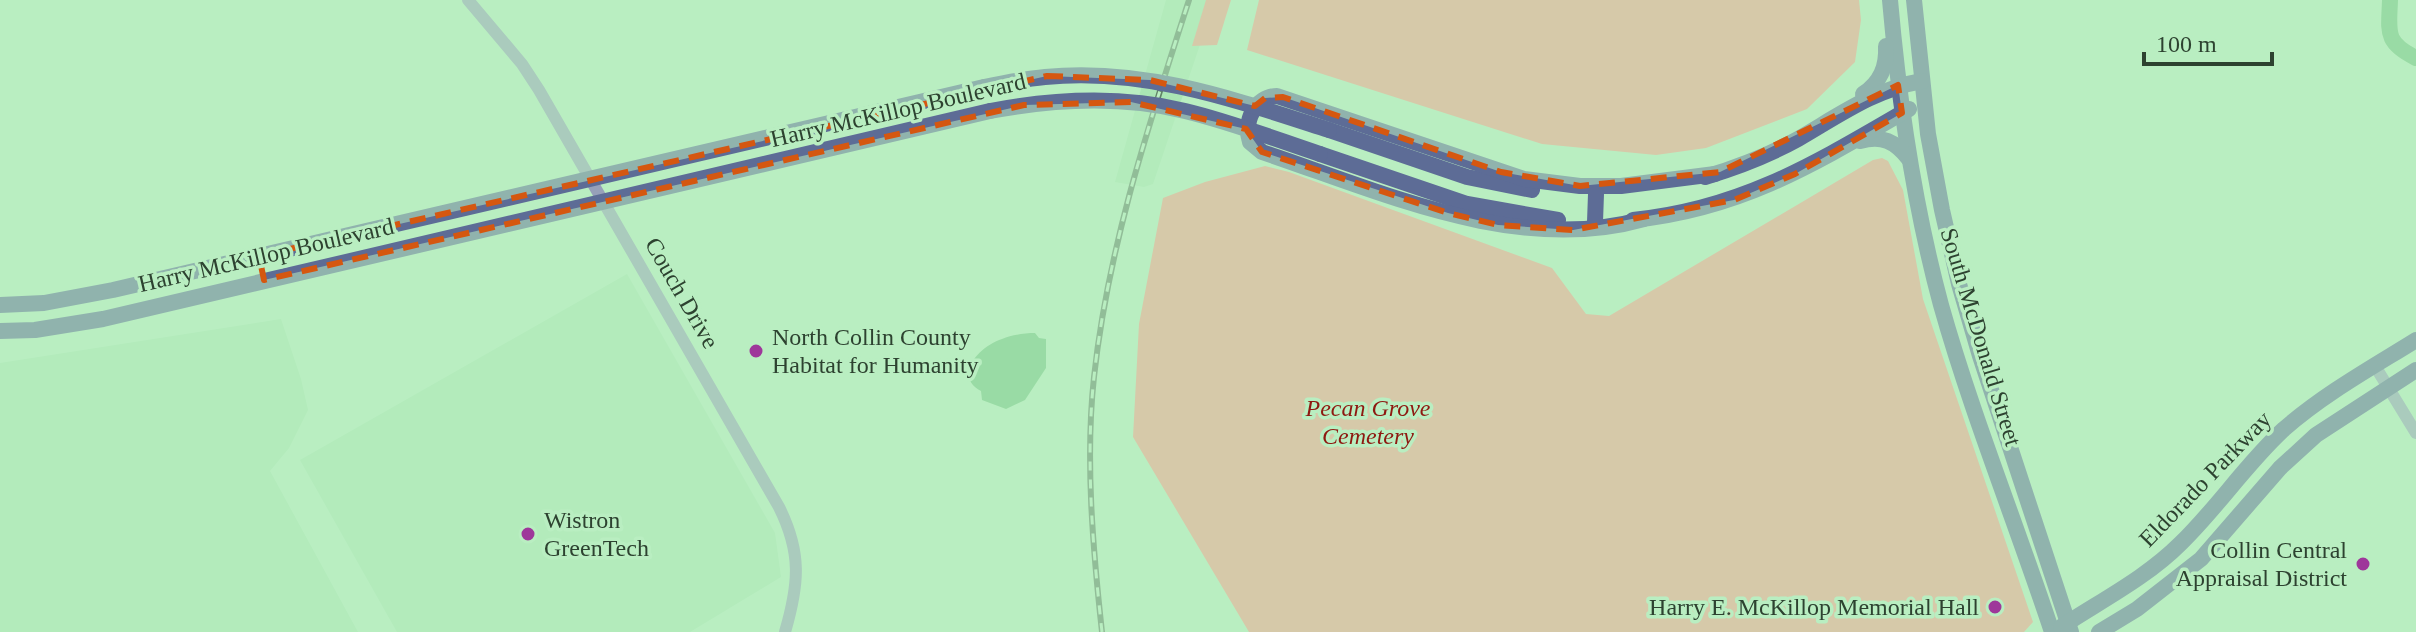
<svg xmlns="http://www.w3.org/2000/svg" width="2416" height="632" font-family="Georgia,serif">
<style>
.built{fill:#aae6b4}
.green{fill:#f99b8d}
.water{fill:#72c483}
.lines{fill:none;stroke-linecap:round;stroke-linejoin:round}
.river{stroke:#72c483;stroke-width:16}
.minor{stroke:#97a0b9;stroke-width:12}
.major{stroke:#5d6c96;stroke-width:16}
.rail-casing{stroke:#618266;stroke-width:6}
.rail{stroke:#b9eec1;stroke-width:3;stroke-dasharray:9;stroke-linecap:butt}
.major-bridge{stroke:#5d6c96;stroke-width:16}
.marked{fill:none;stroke:#d55710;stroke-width:6;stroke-dasharray:16 10;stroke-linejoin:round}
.poi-dot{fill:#9e379a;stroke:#b9eec1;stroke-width:3}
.labels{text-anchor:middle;stroke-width:7;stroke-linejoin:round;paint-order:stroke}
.street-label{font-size:24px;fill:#2d4230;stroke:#b9eec1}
.poi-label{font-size:24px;fill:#2d4230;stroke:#b9eec1;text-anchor:start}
.park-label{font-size:24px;font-style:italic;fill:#8e1911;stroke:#b9eec1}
</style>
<rect width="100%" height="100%" fill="#b9eec1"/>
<!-- built -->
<g class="built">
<polygon points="1166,0 1215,0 1153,184 1144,187 1115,182"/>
<polygon points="627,274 775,533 781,577 690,632 397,632 300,460"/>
<polygon points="281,319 301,379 308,410 289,448 270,471 358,632 0,632 0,363"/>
</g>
<!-- green -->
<g class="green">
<polygon points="1206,0 1231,0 1217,45 1192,46"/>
<polygon points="1259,0 1859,0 1861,20 1855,62 1807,109 1706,148 1656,155 1542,144 1247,50"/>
<polygon points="1882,158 1888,161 1903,190 1923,299 2033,622 2024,632 1249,632 1133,437 1139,324 1163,198 1205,182 1265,166 1289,172 1552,268 1586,314 1609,316 1873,160"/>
</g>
<!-- water -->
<path class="water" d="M 1035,333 L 1039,338 L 1046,339 L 1046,368 L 1025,400 L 1006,409 L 982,400 L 981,391 C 952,375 980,346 1002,339 C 1012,335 1024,333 1035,333 Z"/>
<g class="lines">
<!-- river -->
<path class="river" d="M 2390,0 C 2389,32 2384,42 2416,58"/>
<!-- minor -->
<g class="minor">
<path d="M 468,0 L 522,64 L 539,90 L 779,507 C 802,553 799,584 785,632"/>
<polyline points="2375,366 2416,433"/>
</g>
<!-- major -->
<g class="major">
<path d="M 1890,0 C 1899,103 1914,205 1941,305 C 1972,415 2016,523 2052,632"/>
<polyline points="1914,0 1928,134 1942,210 1959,284 1980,356 2071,632"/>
<path d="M 1863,94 C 1881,82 1887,66 1886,46"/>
<polyline points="1329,130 1467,177 1532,190"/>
<path d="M 1860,141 C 1882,135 1895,141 1909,159"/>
<polyline points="1320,154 1467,204 1558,220"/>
<path d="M 1705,177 C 1738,167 1769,155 1798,139 C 1838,116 1875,89 1922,81"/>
<path d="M 1644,219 C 1517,255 1382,192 1262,152 L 1250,142 C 1243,122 1255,96 1277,96 L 1524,179 L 1580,186 L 1621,186 L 1715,174"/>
<path d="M 1633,220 C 1742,209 1816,163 1909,109"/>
<polyline points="1595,222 1596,194"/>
<polyline points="0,305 44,303 113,290 984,87"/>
<polyline points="0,331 35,330 103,319 990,111"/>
<path d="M 2061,627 C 2102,600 2146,578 2181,543 C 2218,507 2246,464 2284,429 C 2324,394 2371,368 2416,340"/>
<polyline points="2099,632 2137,609 2201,559 2280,468 2316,435 2416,370"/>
</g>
<!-- rail casing -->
<g class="rail-casing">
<path id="rail" d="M 1102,632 C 1093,550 1085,459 1094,377 C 1108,247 1149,124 1189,0"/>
</g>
<!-- rail -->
<use href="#rail" class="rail"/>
<!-- major-bridge -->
<g class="major-bridge">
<path d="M 984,87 C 1004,83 1024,79 1045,77 C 1144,67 1236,100 1329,130"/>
<path d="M 990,111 C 1054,99 1120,95 1185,111 C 1231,122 1275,139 1320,154"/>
</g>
</g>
<!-- marked area -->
<path d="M0 0H2416V632H0ZM 1047,76 L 1150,80 L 1255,106 L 1265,98 L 1283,97 L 1501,172 L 1580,186 L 1720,172 L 1898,85 L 1902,113 L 1795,174 L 1734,200 L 1573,230 L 1498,225 L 1448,213 L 1262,152 L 1246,129 L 1131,102 L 1024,105 L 264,280 L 259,256 Z" fill="#b9eec1" fill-opacity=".55" fill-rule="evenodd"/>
<path class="marked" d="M 1047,76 L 1150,80 L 1255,106 L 1265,98 L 1283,97 L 1501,172 L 1580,186 L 1720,172 L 1898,85 L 1902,113 L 1795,174 L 1734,200 L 1573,230 L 1498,225 L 1448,213 L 1262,152 L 1246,129 L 1131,102 L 1024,105 L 264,280 L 259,256 Z"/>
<!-- markers -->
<g class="poi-dot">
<circle cx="756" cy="351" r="8"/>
<circle cx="528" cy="534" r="8"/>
<circle cx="2363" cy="564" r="8"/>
<circle cx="1995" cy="607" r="8"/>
</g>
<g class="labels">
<!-- street labels -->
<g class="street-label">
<text transform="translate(898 110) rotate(-13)" y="8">Harry McKillop Boulevard</text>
<text transform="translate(266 255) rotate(-13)" y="8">Harry McKillop Boulevard</text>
<text transform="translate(682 293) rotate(60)" y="8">Couch Drive</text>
<text transform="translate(1981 337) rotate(73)" y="8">South McDonald Street</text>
<text transform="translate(2205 479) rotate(-46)" y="8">Eldorado Parkway</text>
</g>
<!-- poi labels -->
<g class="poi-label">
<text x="772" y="345">North Collin County<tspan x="772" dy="28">Habitat for Humanity</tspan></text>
<text x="544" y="528">Wistron<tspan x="544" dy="28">GreenTech</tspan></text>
<text x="2347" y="558" text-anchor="end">Collin Central<tspan x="2347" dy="28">Appraisal District</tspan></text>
<text x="1979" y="615" text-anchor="end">Harry E. McKillop Memorial Hall</text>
</g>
<!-- park labels -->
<g class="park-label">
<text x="1368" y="416">Pecan Grove<tspan x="1368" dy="28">Cemetery</tspan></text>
</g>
</g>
<!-- scale -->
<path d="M2144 52v12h128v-12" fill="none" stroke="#2d4230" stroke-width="4"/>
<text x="2156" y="52" font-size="24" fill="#2d4230" stroke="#b9eec1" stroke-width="6" paint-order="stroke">100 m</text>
</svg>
